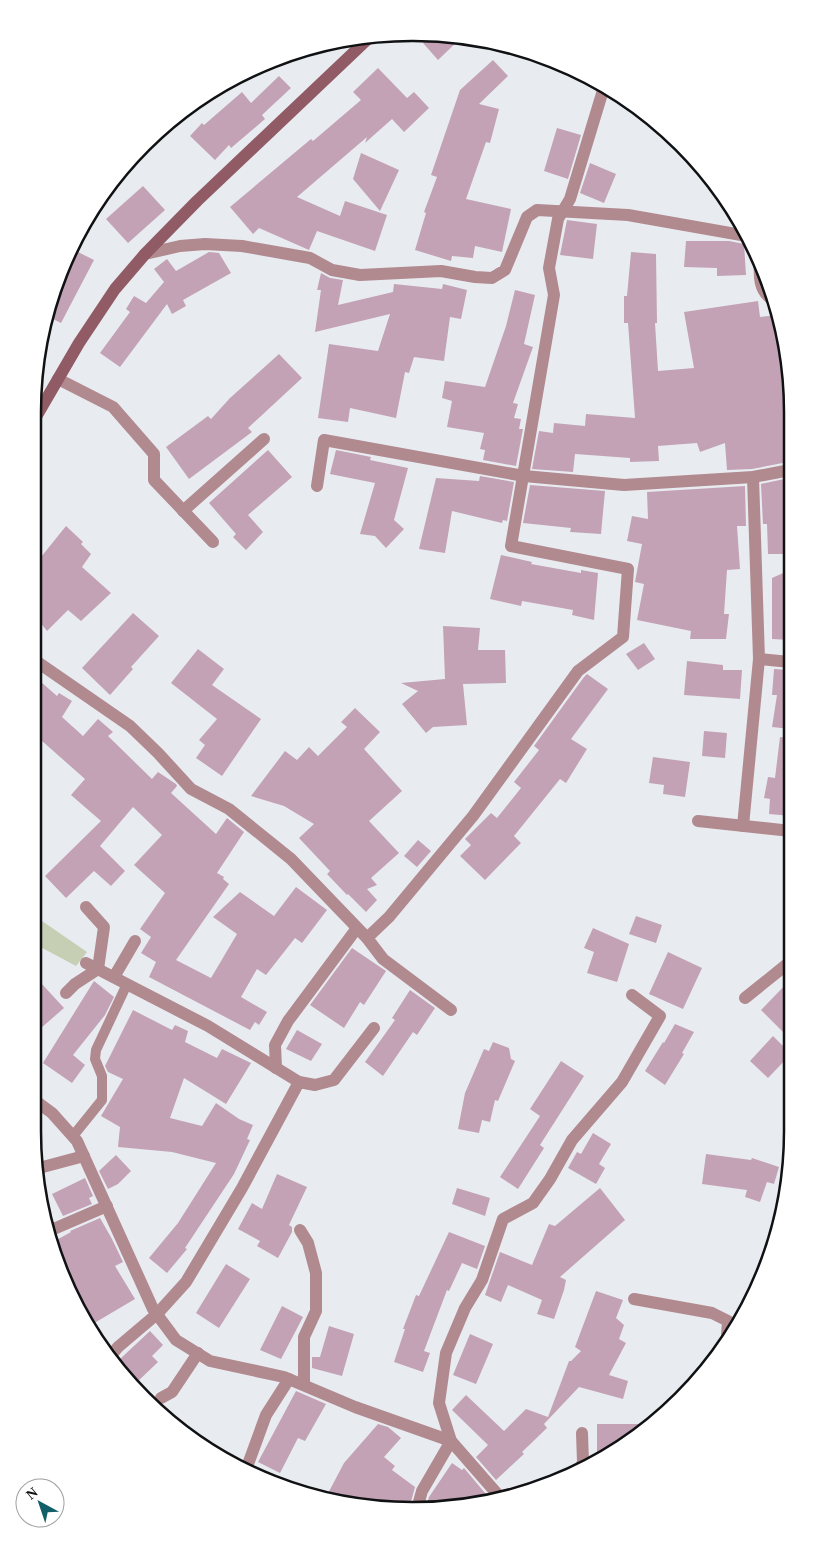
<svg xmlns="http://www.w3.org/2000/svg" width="825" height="1543" font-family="Georgia,serif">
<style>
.green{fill:#c6ceb3}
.building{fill:#c3a2b6}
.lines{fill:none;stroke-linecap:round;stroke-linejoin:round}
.lane{stroke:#b18a90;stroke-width:10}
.street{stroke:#b18a90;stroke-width:12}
.secondary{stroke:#915b65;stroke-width:12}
.rim{fill:none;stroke:#101113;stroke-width:2.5}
</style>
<rect width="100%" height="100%" fill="#e8ecf1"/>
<!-- green -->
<polygon class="green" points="33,908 42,921 87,952 76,966 33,943"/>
<!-- building -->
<g class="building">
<polygon points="434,33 438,33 462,37 438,60 423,43"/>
<polygon points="493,60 508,76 479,104 499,109 490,143 486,142 466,199 511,209 502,252 475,246 473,258 452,256 451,261 415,250 426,213 424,212 437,177 431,175 460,90"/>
<polygon points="378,68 407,98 414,92 429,108 404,132 392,119 365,143 367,137 297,197 340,216 345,201 387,215 375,251 317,231 309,250 259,228 253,234 230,207 311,139 313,141 361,100 353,92"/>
<polygon points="279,76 291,88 262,115 265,119 231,148 229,145 215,160 190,136 202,123 204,125 242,92 251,103"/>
<polygon points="557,128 581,135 568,179 544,171"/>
<polygon points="361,153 399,170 380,211 353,179"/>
<polygon points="590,163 616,174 604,203 580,193"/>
<polygon points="143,186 165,210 128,243 106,219"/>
<polygon points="567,220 597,224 593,259 560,255"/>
<polygon points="686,241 729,241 744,244 746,275 717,276 717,268 684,267"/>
<polygon points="70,248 94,260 61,323 45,315"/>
<polygon points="209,252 219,253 231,273 183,300 186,306 172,314 167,304 120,367 100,353 130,312 126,309 134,296 146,303 164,282 154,269 167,259 176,271"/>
<polygon points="631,252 656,254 657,323 655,323 658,371 694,368 684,312 758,301 760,317 777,315 789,363 789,398 785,398 788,462 752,469 727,470 725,443 700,452 697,443 658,446 659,461 630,462 630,458 575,454 573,472 532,469 539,431 553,433 554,423 585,426 586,414 635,418 628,323 624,323 624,296 627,296"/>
<polygon points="321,273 330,278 343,280 338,305 393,292 394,284 442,289 443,284 467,290 461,319 450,317 444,361 414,357 409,373 405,372 396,418 350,408 348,422 318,418 329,344 378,351 390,314 315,332 321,290 317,290"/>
<polygon points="515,290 535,295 524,344 533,347 513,403 518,404 514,418 521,419 519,429 523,429 516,466 483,460 485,450 480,449 484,433 447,427 452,401 442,398 445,381 485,387 506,326"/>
<polygon points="279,354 302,378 248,428 252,432 189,479 166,447 208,416 211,419 230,398"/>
<polygon points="268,450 292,477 248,515 263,532 246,550 233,537 236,534 209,503"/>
<polygon points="336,450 371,457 370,460 408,468 394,520 404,529 386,548 375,536 360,534 375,483 330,474"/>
<polygon points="480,476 514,482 507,521 503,520 502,523 452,511 445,553 419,549 436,478 479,481"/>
<polygon points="789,478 790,554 768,554 767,524 763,524 761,484"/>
<polygon points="530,485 605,491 601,534 570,532 571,528 523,523"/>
<polygon points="745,486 746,526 737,526 740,569 727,570 724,614 729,614 726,639 690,639 691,631 637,620 644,584 635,582 642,544 627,541 632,516 648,519 647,492"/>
<polygon points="66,526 83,542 81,544 91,554 82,567 111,593 81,621 68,610 47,631 33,613 33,567"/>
<polygon points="501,555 532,562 531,564 581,573 581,570 598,573 594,620 572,615 573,610 522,601 521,606 490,599"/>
<polygon points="790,570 790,640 772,639 772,578"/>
<polygon points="133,613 159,636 131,667 133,669 110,695 82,668"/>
<polygon points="443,626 480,628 478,650 505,650 506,683 463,684 467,725 433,727 426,733 402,704 418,691 401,683 445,679"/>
<polygon points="644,643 655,659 638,670 626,654"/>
<polygon points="198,649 224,669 212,685 261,719 222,776 196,758 205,745 199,740 217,719 171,683"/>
<polygon points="687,661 723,665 723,670 742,670 740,699 684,695"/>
<polygon points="774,669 790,670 790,729 772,727 777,695 772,695"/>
<polygon points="587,674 608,689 571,739 587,749 566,783 560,779 514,836 521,843 485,880 460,856 471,845 465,839 491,813 497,818 521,788 514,782 539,750 534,746 584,677"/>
<polygon points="33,675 57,696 59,693 72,701 62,717 83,736 98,719 113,732 108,736 152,779 158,772 176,784 177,786 171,793 216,834 227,818 244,832 217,873 224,877 223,879 229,884 176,960 211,978 237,934 213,917 240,892 274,916 296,887 327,910 302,943 295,938 266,975 257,969 241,997 267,1012 259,1025 255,1022 250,1030 149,977 156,962 141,953 151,937 140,929 165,893 134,865 162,835 133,807 100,846 125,871 111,886 94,871 66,898 45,876 101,821 71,795 85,779 33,733"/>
<polygon points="355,708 380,732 364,749 402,791 369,821 399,853 371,878 377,885 367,889 377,900 366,912 348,894 347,895 327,874 330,871 299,838 314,824 284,806 251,796 285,751 297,760 309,747 318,756 347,727 341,722"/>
<polygon points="704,731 727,733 725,758 702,756"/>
<polygon points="780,737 790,738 791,816 769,814 770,799 764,798 768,777 775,778"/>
<polygon points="653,757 690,762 685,797 663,794 664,785 649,783"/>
<polygon points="418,840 431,851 417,867 404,856"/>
<polygon points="636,916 662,925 656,943 629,934"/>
<polygon points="593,928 629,944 617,982 587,973 594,952 584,948"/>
<polygon points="352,948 386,971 364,1005 360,1002 344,1028 310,1005"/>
<polygon points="668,952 702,968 683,1009 649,994"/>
<polygon points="791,979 791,1040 761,1010"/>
<polygon points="94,981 114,997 105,1015 73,1055 85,1065 72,1083 43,1063"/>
<polygon points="41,983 64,1008 33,1035 33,995"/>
<polygon points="410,990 435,1008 417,1035 413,1032 383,1076 365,1062 395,1020 392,1018"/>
<polygon points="133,1010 172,1030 175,1025 188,1031 185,1042 217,1058 222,1049 251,1063 226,1104 184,1078 170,1118 202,1126 216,1103 239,1119 253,1125 247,1139 250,1140 234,1174 185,1248 187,1249 167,1273 149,1258 178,1223 216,1163 172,1152 118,1147 120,1127 101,1116 123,1079 108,1072 105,1066"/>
<polygon points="675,1024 694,1032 682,1053 684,1054 665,1085 645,1071 663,1042 664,1043"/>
<polygon points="297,1030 322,1044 311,1061 286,1049"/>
<polygon points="773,1036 791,1054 768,1078 750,1061"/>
<polygon points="493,1042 509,1048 511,1059 515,1061 498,1101 495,1100 490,1122 482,1120 479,1133 458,1129 465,1093 484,1049 489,1051"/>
<polygon points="561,1061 584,1076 540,1145 544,1148 518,1189 500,1177 540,1116 530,1109"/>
<polygon points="593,1133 611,1144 599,1164 605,1168 596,1184 568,1168 577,1152 581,1154"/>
<polygon points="706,1154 751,1160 752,1158 779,1167 774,1184 767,1182 760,1202 745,1197 747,1190 702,1184"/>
<polygon points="116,1155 131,1171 118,1184 108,1189 99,1171"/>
<polygon points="277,1174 307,1187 289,1225 292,1227 292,1232 278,1258 257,1246 260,1241 238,1229 252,1203 262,1209"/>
<polygon points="85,1178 93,1196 89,1198 92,1204 63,1216 52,1194"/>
<polygon points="457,1188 490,1198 485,1216 452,1204"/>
<polygon points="600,1188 625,1220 560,1277 566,1280 564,1290 554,1319 537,1314 542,1300 508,1285 501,1302 485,1295 500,1252 532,1265 549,1224 555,1226"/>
<polygon points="100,1218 112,1239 123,1262 115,1266 135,1299 91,1325 76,1297 79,1296 52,1248 51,1243 71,1232 70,1231"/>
<polygon points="449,1232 485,1246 477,1269 462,1263 449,1291 447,1290 424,1351 430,1353 423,1372 394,1362 405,1329 403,1329 416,1295 419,1296"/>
<polygon points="226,1264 250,1279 219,1328 196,1313"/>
<polygon points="596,1291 623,1300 616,1318 624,1325 619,1339 626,1343 609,1375 628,1381 623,1399 579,1387 544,1424 547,1428 522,1452 524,1454 496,1480 476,1457 488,1445 452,1410 466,1395 504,1431 526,1409 548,1417 569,1361 571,1361 581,1351 575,1347"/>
<polygon points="282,1306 303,1317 281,1359 260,1350"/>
<polygon points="329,1326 354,1334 342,1376 312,1368 312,1357 320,1357"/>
<polygon points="150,1331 163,1345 152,1356 158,1362 135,1384 119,1369 124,1364 120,1359"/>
<polygon points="470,1334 493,1344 476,1384 453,1375"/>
<polygon points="296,1391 326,1404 305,1441 298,1438 280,1473 258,1462"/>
<polygon points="378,1424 388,1427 401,1438 384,1457 395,1466 392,1470 415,1487 409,1509 387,1510 325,1499 344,1463"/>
<polygon points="597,1424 647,1424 597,1460"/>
<polygon points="452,1463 462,1470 464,1468 490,1499 462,1507 426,1508 429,1497"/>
</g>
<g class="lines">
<!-- lane -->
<polyline class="lane" points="73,1136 102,1100 102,1076 95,1059 96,1050 127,984"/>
<!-- street -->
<g class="street">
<polyline points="145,254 180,246 205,244 242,246 310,258 332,270 360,275 441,271 475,277 492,278 505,270 527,217 537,210 628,215 747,236"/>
<path d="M 760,261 C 759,276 759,291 772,299"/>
<polyline points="58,379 113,407 154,454 154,480 213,542"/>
<polyline points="317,486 324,440 524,476 624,485 753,477 790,470"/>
<polyline points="183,511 264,439"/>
<polyline points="33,659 130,726 158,753 191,789 229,809 291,859 367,938 383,959 451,1010"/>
<polyline points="759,659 790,662"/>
<polyline points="698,821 791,831"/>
<polyline points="743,826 759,659 753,477"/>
<polyline points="367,938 389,917 473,816 578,671 623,637 628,569 511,546 554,295 549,268 558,219 570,199 604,87"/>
<polyline points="86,963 208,1026 299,1082 315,1085 334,1080 374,1028"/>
<polyline points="114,977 135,941"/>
<polyline points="66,993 75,984 98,969 104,927 86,907"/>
<polyline points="745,998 791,961"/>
<polyline points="276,1068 275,1045 288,1021 357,928"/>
<polyline points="33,1099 52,1113 77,1141 153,1309 176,1340 210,1361 284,1377 355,1407 451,1441"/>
<polyline points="39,1168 84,1156"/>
<polyline points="300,1230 308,1243 316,1273 316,1311 304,1337 304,1385"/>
<polyline points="49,1231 107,1206"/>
<polyline points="634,1299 712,1313 728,1321 727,1335"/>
<polyline points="109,1358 118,1347 157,1314 186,1282 242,1188 299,1082"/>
<polyline points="161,1398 172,1392 198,1353"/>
<polyline points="247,1467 266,1415 289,1379"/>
<polyline points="579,1472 583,1462 582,1433"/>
<polyline points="499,1496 451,1441 439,1403 446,1353 465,1308 482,1280 503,1219 533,1203 550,1179 572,1140 622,1082 660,1016 632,995"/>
<polyline points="417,1509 422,1491 451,1441"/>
</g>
<!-- secondary -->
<polyline class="secondary" points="33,422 79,343 115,289 145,254 197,201 372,35"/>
</g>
<!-- crop -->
<path d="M0 0H825V1543H0ZM412 41H413A371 371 0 0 1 784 412V1131A371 371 0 0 1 413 1502H412A371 371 0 0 1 41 1131V412A371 371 0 0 1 412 41Z" fill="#fff" fill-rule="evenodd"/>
<path class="rim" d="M412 41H413A371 371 0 0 1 784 412V1131A371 371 0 0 1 413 1502H412A371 371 0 0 1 41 1131V412A371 371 0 0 1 412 41Z"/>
<!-- north arrow -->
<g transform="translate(40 1503) rotate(320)"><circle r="24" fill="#ffffff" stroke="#9fa0a1"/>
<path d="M0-4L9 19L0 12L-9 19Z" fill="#116069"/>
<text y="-8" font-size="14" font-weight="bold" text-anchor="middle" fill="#101113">N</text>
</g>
</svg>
